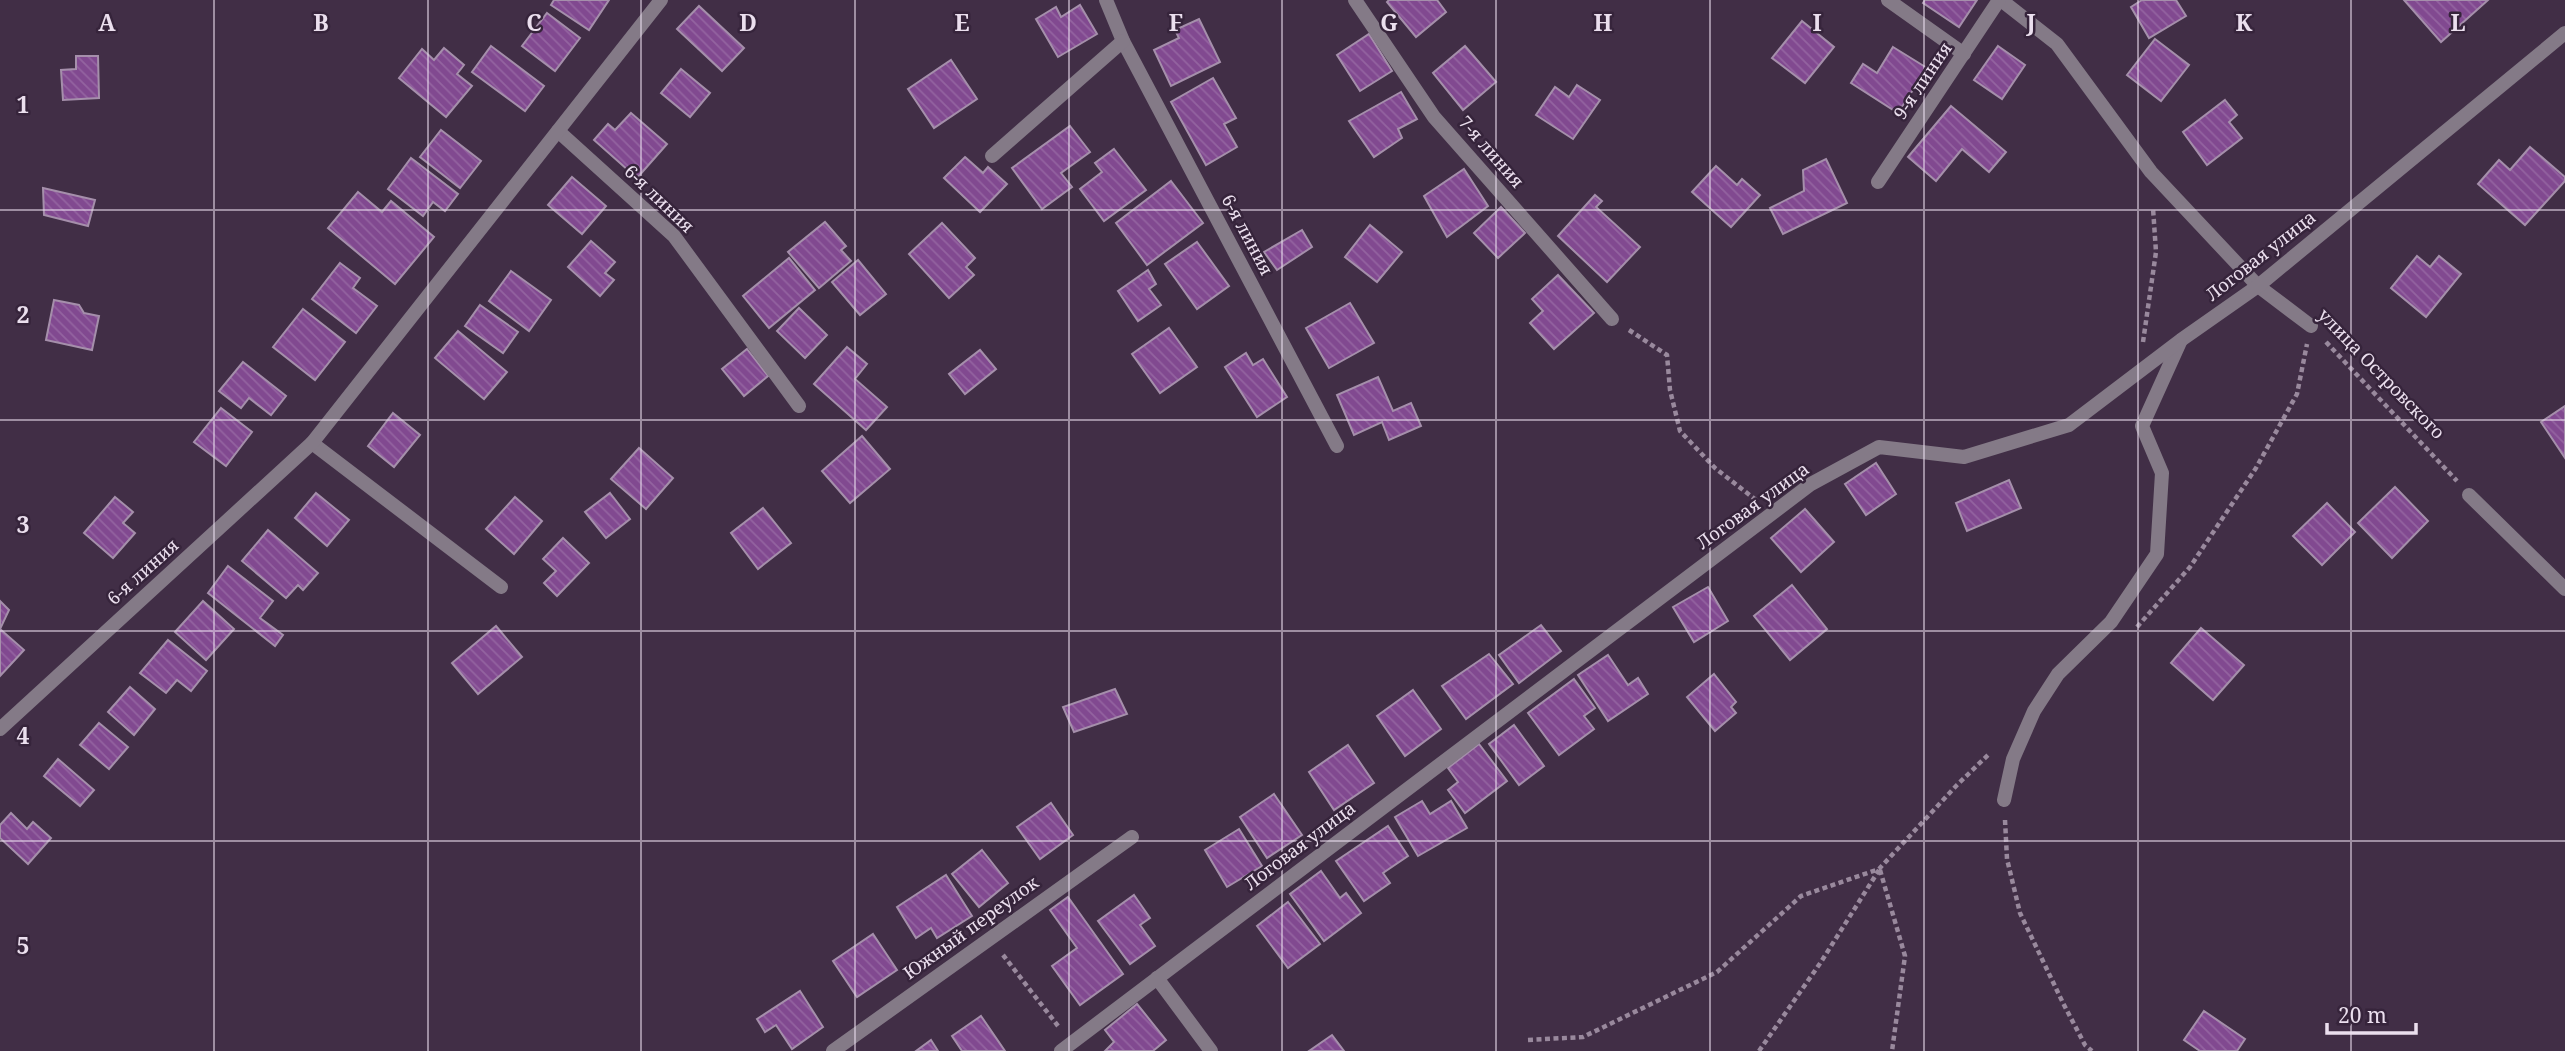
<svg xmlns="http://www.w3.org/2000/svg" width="2565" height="1051" font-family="'Noto Serif',serif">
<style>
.building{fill:url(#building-back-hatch);stroke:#a58fab;stroke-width:2}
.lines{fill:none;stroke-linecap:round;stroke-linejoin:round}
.path{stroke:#99899d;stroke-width:4.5;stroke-dasharray:5 3.5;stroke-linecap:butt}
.minor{stroke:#847a87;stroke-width:14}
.grid{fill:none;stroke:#ebdfee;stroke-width:2;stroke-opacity:0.55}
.labels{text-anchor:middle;stroke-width:5;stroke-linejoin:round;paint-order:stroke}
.street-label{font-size:18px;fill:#ebdfee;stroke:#36243b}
.grid-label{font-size:23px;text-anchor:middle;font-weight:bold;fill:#ebdfee;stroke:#36243b;stroke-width:5;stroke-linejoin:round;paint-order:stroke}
</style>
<defs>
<pattern id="building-back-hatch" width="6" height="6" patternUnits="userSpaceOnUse" patternTransform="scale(1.75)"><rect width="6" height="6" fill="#814990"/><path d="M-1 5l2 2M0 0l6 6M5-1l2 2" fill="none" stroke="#9363a0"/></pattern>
</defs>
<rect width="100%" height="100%" fill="#412e46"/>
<!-- building -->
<g class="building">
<polygon points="554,0 609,0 589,30 551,5"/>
<polygon points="1389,0 1437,0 1446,12 1416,37 1387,2"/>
<polygon points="1925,0 1977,0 1959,27 1923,3"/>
<polygon points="2142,0 2176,0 2186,16 2149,38 2131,7"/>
<polygon points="2404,0 2488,0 2441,42"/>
<polygon points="1080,5 1097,34 1058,57 1036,19 1056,7 1061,17"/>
<polygon points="699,6 744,48 722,71 677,29"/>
<polygon points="547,13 580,38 555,71 522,46"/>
<polygon points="1199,19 1220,62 1171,86 1154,50 1179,38 1175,30"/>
<polygon points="1802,21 1834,47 1805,83 1772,58"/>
<polygon points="1369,34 1392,71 1360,91 1337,55"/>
<polygon points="2155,39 2189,65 2161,101 2127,75"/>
<polygon points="491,46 544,86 525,111 472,72"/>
<polygon points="1465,46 1496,82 1463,110 1433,73"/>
<polygon points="1998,46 2025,65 2002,99 1974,80"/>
<polygon points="1893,47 1927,68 1898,113 1851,83 1863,64 1877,73"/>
<polygon points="444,48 464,65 457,74 472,86 446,117 399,78 422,49 434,60"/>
<polygon points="76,56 98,56 99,98 63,100 61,70 76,69"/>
<polygon points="951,60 977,99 934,128 908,89"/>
<polygon points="681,69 710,93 690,117 661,93"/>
<polygon points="1213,78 1236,118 1224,124 1237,147 1206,165 1171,102"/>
<polygon points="1577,85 1600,100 1573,139 1536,115 1555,87 1569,97"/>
<polygon points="1401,92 1417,119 1398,129 1402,138 1374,157 1349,121"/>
<polygon points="2225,100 2237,115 2229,122 2242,138 2207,165 2183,132"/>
<polygon points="1951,106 2006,152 1989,172 1962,149 1936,181 1908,157"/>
<polygon points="631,113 667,144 637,178 594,140 608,124 615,130"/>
<polygon points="1070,126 1090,152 1061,173 1072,187 1042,209 1012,168"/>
<polygon points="441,130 481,161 460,188 420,157"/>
<polygon points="2530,147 2565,177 2565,181 2525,225 2478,184 2499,160 2510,170"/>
<polygon points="1114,149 1146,190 1104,221 1080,189 1102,172 1095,163"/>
<polygon points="965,157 983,173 988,167 1007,184 980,212 944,178"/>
<polygon points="411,158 458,194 445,211 433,202 423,216 388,189"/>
<polygon points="1826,159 1847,203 1783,234 1770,208 1804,191 1803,170"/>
<polygon points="1716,166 1737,185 1742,179 1760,195 1731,227 1692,192"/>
<polygon points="1464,169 1488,206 1447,237 1424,196"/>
<polygon points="572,177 606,206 582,234 548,205"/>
<polygon points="1171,181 1203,223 1147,265 1116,223"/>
<polygon points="43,188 95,200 88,226 44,215"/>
<polygon points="358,192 382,212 391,201 434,237 395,284 328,228"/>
<polygon points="1595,195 1602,201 1596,207 1640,247 1607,282 1558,236"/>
<polygon points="1501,207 1525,233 1498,258 1474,233"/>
<polygon points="825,222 846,246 841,250 851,261 819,288 788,252"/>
<polygon points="942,223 975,258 966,267 974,275 949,298 909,254"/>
<polygon points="1370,225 1402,252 1377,282 1345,257"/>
<polygon points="1302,230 1312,247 1277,270 1264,252"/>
<polygon points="591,241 615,262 605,273 614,280 600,296 568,267"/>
<polygon points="1197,242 1229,286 1197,309 1165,264"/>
<polygon points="2417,256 2430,267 2439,256 2461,274 2426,317 2391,288"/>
<polygon points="789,258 815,290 769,328 743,296"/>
<polygon points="858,260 886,294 860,315 832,282"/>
<polygon points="340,263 360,278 353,288 377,306 356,333 312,299"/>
<polygon points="1148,270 1156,284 1149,289 1161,305 1138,321 1118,291"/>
<polygon points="511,271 551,300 529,331 489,301"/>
<polygon points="1558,275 1594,313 1554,349 1530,323 1543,311 1532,299"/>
<polygon points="54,300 79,305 84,313 99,316 92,350 46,340"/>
<polygon points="1350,303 1374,343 1329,368 1306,328"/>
<polygon points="480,305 518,332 503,353 465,326"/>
<polygon points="799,308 827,335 805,358 777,331"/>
<polygon points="303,309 345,342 315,380 273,347"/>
<polygon points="1169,328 1197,367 1160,393 1132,354"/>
<polygon points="458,331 507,372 484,399 435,358"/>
<polygon points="847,347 867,364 855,379 887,407 866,430 814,384"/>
<polygon points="747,349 768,376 744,396 722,369"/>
<polygon points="980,350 996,369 965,394 949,374"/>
<polygon points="1246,353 1253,365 1263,359 1287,397 1257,417 1225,367"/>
<polygon points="243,362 286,396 271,415 249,398 241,408 219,391"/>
<polygon points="1378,377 1393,411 1411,403 1421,426 1389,440 1382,422 1354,435 1337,395"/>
<polygon points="2565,406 2565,458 2541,422"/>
<polygon points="221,408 252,432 226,466 194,442"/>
<polygon points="393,413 420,435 394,467 368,446"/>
<polygon points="862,436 890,469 850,503 822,471"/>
<polygon points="639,448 673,478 646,509 611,479"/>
<polygon points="1876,463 1896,494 1866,515 1845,484"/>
<polygon points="2009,480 2021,508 1967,531 1956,503"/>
<polygon points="2395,487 2428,521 2392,558 2358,523"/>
<polygon points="316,493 349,520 327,546 295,518"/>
<polygon points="610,493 630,519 606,538 585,512"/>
<polygon points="115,497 133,512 123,523 135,533 113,558 84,533"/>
<polygon points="515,497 542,521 514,554 486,529"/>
<polygon points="2327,503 2355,532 2322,565 2293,536"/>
<polygon points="763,508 791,543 758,569 731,533"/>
<polygon points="1805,509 1834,542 1801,572 1771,538"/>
<polygon points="268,530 318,573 303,590 298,585 286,598 242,561"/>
<polygon points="563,538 589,563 557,596 544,583 556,571 543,559"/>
<polygon points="228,566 273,601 260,618 283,635 275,646 208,593"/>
<polygon points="1792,585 1827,629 1790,660 1754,616"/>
<polygon points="1708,587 1728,621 1694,642 1673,607"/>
<polygon points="0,601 9,610 0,629"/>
<polygon points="203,601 234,629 206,660 175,632"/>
<polygon points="1541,625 1561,651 1519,683 1499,655"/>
<polygon points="496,626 522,657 478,694 452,663"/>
<polygon points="2201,628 2244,665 2213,700 2171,663"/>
<polygon points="0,629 24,650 0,676"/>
<polygon points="168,640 207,671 191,691 177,680 166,693 140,673"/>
<polygon points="1489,654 1513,684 1466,719 1442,686"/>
<polygon points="1608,655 1628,685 1638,678 1648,694 1608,721 1578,675"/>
<polygon points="1714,674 1736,702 1731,707 1736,713 1715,731 1687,697"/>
<polygon points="1574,679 1595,708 1584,716 1594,729 1559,755 1528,713"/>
<polygon points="130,687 155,709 134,735 108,712"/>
<polygon points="1115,689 1127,714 1074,732 1063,707"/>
<polygon points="1413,690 1441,729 1405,756 1377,716"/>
<polygon points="99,723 128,747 109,769 80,745"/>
<polygon points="1514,725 1544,766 1519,785 1489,744"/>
<polygon points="1479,744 1507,781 1465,813 1448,790 1458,782 1448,768"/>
<polygon points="1348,745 1374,783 1334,810 1309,772"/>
<polygon points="58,759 94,790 80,806 44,776"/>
<polygon points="1274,794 1302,835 1267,858 1240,817"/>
<polygon points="1422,801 1430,814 1451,801 1467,828 1418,856 1395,817"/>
<polygon points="1051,803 1073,835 1040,859 1017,827"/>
<polygon points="11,813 27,829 33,822 51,838 28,864 0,838 0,825"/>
<polygon points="1388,826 1408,856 1383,873 1390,883 1364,901 1336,861"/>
<polygon points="1239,829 1262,866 1227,887 1205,850"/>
<polygon points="982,850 1008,883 979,907 952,874"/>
<polygon points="1321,871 1340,898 1346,893 1361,913 1324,941 1290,894"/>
<polygon points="946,875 972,916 937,938 931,928 916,938 897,907"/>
<polygon points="1134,895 1150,918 1140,925 1155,946 1130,964 1098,921"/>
<polygon points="1068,897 1123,974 1080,1005 1052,966 1077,948 1050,910"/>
<polygon points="1288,902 1320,944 1288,968 1257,926"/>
<polygon points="873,934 897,970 857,997 833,961"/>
<polygon points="800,991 823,1027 792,1049 776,1025 765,1032 757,1019"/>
<polygon points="1137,1004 1166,1040 1153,1051 1105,1051 1114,1042 1105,1030"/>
<polygon points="2204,1011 2245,1039 2237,1051 2200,1051 2184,1040"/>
<polygon points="981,1016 1005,1051 962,1051 952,1036"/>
<polygon points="1332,1035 1344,1051 1309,1051"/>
<polygon points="931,1040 938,1051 916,1051"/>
</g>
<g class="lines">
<!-- path -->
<g class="path">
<polyline points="1629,330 1667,355 1670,390 1680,431 1715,468 1756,500"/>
<polyline points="2143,342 2156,252 2153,208"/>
<polyline points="2326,342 2457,481"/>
<polyline points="2137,627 2190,567 2256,468 2297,394 2307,344"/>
<polyline points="2005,820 2007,859 2020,913 2063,1003 2085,1045 2092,1051"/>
<polyline points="1880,870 1905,956 1892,1051"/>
<polyline points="1003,955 1058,1026"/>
<polyline points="1528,1040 1583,1037 1717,972 1801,896 1879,869 1957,785 1990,753"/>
<polyline points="1759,1051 1821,962 1879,870"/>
</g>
<!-- minor -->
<g class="minor">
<polyline points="1106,0 1123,41 1337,446"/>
<polyline points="1355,0 1434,117 1612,319"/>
<polyline points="1888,0 1964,54"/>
<polyline points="2001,0 2057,44 2151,172 2258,286 2311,326"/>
<polyline points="558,131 674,236 799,406"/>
<polyline points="992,156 1123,41"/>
<polyline points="1878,182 1999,0"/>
<polyline points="312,443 501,587"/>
<polyline points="2469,495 2565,589"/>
<polyline points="0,729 312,443 661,0"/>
<polyline points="2004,800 2013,759 2034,711 2058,674 2111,622 2157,554 2162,473 2142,426 2180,342"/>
<polyline points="1157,978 1211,1051"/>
<polyline points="833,1051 1132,837"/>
<polyline points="1061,1051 1811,484 1879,447 1964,457 2069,425 2181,340 2258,286 2565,33"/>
</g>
</g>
<!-- grid -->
<path class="grid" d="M 214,0 L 214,1051M 428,0 L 428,1051M 641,0 L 641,1051M 855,0 L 855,1051M 1069,0 L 1069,1051M 1282,0 L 1282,1051M 1496,0 L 1496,1051M 1710,0 L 1710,1051M 1924,0 L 1924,1051M 2138,0 L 2138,1051M 2351,0 L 2351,1051M 0,210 L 2565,210M 0,420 L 2565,420M 0,631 L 2565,631M 0,841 L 2565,841"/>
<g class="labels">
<!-- street labels -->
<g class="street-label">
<text transform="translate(1923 81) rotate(-56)" y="6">9-я линия</text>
<text transform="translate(1491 152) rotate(49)" y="6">7-я линия</text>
<text transform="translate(659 199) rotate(44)" y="6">6-я линия</text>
<text transform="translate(1247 235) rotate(62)" y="6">6-я линия</text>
<text transform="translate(2261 256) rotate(-38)" y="6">Логовая улица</text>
<text transform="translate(2381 374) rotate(46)" y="6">улица Островского</text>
<text transform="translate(1753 506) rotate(-36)" y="6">Логовая улица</text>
<text transform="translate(143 572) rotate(-42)" y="6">6-я линия</text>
<text transform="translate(1300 846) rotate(-37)" y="6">Логовая улица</text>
<text transform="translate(971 928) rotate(-36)" y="6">Южный переулок</text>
</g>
</g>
<g class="grid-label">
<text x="107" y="31">A</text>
<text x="321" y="31">B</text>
<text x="534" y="31">C</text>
<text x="748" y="31">D</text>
<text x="962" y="31">E</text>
<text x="1176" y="31">F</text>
<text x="1389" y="31">G</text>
<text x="1603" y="31">H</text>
<text x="1817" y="31">I</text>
<text x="2031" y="31">J</text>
<text x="2244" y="31">K</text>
<text x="2458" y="31">L</text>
<text x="23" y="113">1</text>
<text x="23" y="323">2</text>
<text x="23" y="533">3</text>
<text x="23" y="744">4</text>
<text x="23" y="954">5</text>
</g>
<!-- scale -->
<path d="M2327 1023v10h89v-10" fill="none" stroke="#ebdfee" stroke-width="3.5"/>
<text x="2338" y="1023" font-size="21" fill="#ebdfee" stroke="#36243b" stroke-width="5" paint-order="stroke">20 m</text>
</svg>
